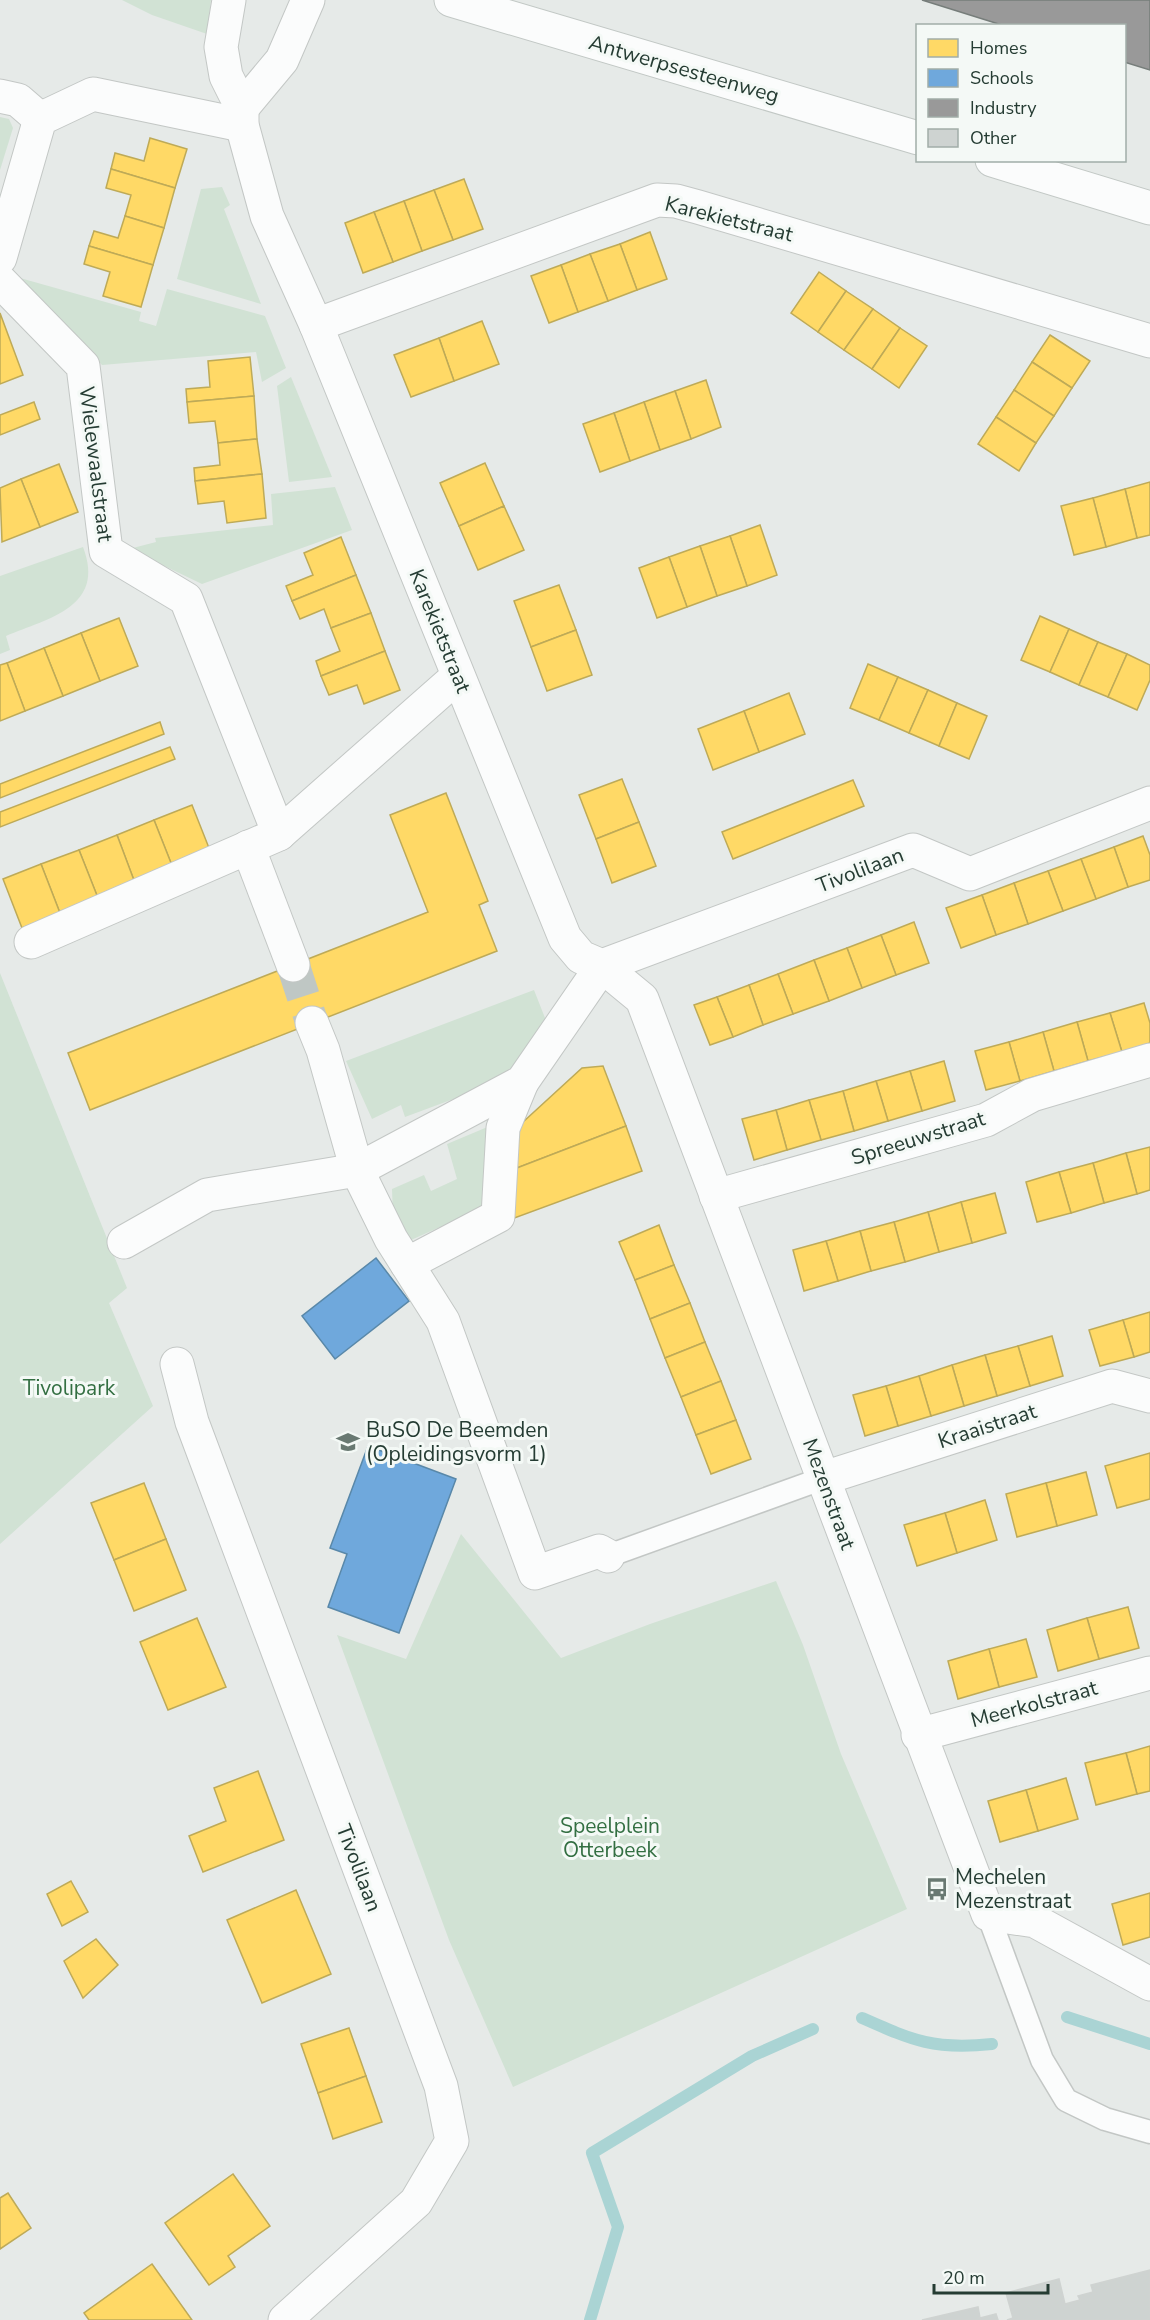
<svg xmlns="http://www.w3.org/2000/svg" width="1150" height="2320" font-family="'Nunito Sans',sans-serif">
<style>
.green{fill:#d1e2d4}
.homes{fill:#ffd966;stroke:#beaa57;stroke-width:1.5}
.schools{fill:#6fa8dc;stroke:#5988a9;stroke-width:1.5}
.industry{fill:#999;stroke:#767d7a;stroke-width:1.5}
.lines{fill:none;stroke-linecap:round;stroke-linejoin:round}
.stream{stroke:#aad4d4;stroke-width:12}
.building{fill:#ced3d1;stroke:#cfd3d1;stroke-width:1.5}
.street-tunnel{stroke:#bfc7c4;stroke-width:33;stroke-dasharray:33 16;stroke-linecap:butt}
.lane-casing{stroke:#c3c7c5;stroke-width:25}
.street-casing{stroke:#c3c7c5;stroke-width:35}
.secondary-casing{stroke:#c2c8c5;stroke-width:35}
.lane{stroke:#fbfcfc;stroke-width:22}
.street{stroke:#fbfcfc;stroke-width:33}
.secondary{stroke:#fbfcfc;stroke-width:33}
.labels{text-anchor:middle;stroke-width:6;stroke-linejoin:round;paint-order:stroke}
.street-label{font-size:21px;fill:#253c33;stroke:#f4f9f6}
.park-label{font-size:21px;fill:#336f42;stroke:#f4f9f6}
.poi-label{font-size:21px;fill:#253c33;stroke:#f4f9f6;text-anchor:start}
</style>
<rect width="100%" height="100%" fill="#e6eae8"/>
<!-- green -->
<g class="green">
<polygon points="122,0 211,0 207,34 152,15"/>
<polygon points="0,117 9,119 13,128 0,170"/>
<polygon points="222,187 230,205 224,209 261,304 177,279 201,189"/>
<polygon points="20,278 141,312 139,321 156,326 167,289 265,316 286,368 262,382 256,352 102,365"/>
<polygon points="291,377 332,477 289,482 277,386"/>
<polygon points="335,487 352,530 202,584 129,549 156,542 155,538 273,525 271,494"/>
<path d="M 83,547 C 106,607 49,618 6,636 L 10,650 L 0,654 L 0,576 Z"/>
<polygon points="0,973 127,1288 109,1303 153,1406 0,1544"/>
<polygon points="534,990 547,1023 510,1078 405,1117 401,1105 372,1119 346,1061"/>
<polygon points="497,1123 487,1206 411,1240 393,1217 392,1189 424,1175 431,1191 457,1179 447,1144"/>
<polygon points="461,1534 561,1658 650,1624 776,1581 803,1645 841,1754 907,1909 513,2087 449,1940 337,1635 406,1659"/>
</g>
<!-- homes -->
<g class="homes">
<polygon points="150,138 187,149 175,188 111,169 115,153 144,161"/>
<polygon points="111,169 175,188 164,228 125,216 131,195 106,188"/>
<polygon points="464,179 483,229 453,240 434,190"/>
<polygon points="434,190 453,240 422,251 404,201"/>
<polygon points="404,201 422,251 393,262 374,212"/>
<polygon points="374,212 393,262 363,273 345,223"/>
<polygon points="125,216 164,228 153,265 89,246 94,231 118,238"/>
<polygon points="650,232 667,279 637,290 620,244"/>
<polygon points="620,244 637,290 608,301 590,254"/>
<polygon points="89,246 153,265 141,307 103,296 110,272 84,264"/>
<polygon points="590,254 608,301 578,312 561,265"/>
<polygon points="561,265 578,312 549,323 531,276"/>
<polygon points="819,272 846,291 818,332 791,313"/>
<polygon points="846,291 873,309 844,350 818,332"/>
<polygon points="873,309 900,328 872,369 844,350"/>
<polygon points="0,313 23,375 0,384"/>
<polygon points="482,321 499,364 454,381 439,338"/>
<polygon points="900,328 927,346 899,388 872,369"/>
<polygon points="1050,335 1090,361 1072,388 1032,362"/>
<polygon points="439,338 454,381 411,397 394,355"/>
<polygon points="250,357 254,396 187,402 186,389 210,387 208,361"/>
<polygon points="1032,362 1072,388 1054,416 1014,390"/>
<polygon points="706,380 721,427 691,439 675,391"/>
<polygon points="1014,390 1054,416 1036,443 996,417"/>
<polygon points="675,391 691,439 660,450 644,402"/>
<polygon points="254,396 257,439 218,443 215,421 189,423 187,402"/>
<polygon points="34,402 40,419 0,435 0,415"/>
<polygon points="644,402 660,450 630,461 614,413"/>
<polygon points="614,413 630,461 600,472 583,424"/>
<polygon points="996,417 1036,443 1019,471 978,444"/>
<polygon points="257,439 262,474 195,481 194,468 220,465 218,443"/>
<polygon points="485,463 504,506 459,526 440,483"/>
<polygon points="59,464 78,512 40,527 21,479"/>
<polygon points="262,474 266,518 227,523 224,501 198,504 195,481"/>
<polygon points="21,479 40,527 2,542 0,488"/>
<polygon points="1150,482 1150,535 1137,538 1125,489"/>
<polygon points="1125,489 1137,538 1106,547 1093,498"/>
<polygon points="1093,498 1106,547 1074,555 1061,506"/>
<polygon points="504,506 524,550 478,570 459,526"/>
<polygon points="760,525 777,575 747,586 730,536"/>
<polygon points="730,536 747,586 717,596 700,546"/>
<polygon points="341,537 356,575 292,601 286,586 313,575 304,553"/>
<polygon points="700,546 717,596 687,607 669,557"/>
<polygon points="669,557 687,607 657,618 639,568"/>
<polygon points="356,575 371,613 331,628 324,609 300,619 292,601"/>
<polygon points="559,585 576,630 531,647 514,601"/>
<polygon points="371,613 385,651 321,676 316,661 340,651 331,628"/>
<polygon points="1040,616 1069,629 1050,672 1021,660"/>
<polygon points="119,618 138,666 100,681 81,633"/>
<polygon points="1069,629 1098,642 1079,685 1050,672"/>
<polygon points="576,630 592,675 547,691 531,647"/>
<polygon points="81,633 100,681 63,696 44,648"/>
<polygon points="1098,642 1127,654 1108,697 1079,685"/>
<polygon points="44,648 63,696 25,711 7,663"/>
<polygon points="385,651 400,690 364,704 357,685 329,695 321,676"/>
<polygon points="1127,654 1150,665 1150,680 1137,710 1108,697"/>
<polygon points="7,663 25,711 0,721 0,665"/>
<polygon points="868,664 898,677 879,720 850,708"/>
<polygon points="898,677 928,690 909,733 879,720"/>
<polygon points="928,690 957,703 939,746 909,733"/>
<polygon points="789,693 805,734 759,752 744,711"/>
<polygon points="957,703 987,716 969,759 939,746"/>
<polygon points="744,711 759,752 713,770 698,729"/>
<polygon points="160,722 164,734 0,798 0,784"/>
<polygon points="170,747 175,759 0,827 0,812"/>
<polygon points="622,779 639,822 596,839 579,795"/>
<polygon points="853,780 864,806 733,859 722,832"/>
<polygon points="446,793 488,901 479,905 497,951 90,1110 68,1053 428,912 390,815"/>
<polygon points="192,805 211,853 173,868 154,820"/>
<polygon points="154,820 173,868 135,883 117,835"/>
<polygon points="639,822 656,866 612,883 596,839"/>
<polygon points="117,835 135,883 98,898 79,850"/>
<polygon points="1143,836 1150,855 1150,880 1128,887 1114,847"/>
<polygon points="1114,847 1128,887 1096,899 1081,859"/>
<polygon points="79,850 98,898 60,913 41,864"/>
<polygon points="1081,859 1096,899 1063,911 1048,871"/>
<polygon points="41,864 60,913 22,928 3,879"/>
<polygon points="1048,871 1063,911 1028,924 1014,883"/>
<polygon points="1014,883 1028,924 996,935 982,895"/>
<polygon points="982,895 996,935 961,948 946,908"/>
<polygon points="914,922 929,963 896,975 881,935"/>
<polygon points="881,935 896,975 862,988 847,948"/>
<polygon points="847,948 862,988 829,1001 814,960"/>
<polygon points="814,960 829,1001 793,1014 778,974"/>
<polygon points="778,974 793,1014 763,1025 749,985"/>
<polygon points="749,985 763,1025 733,1037 717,997"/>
<polygon points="717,997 733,1037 710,1045 694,1005"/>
<polygon points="1144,1003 1150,1023 1150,1043 1122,1052 1110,1013"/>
<polygon points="1110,1013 1122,1052 1088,1061 1077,1022"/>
<polygon points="1077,1022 1088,1061 1054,1071 1043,1032"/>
<polygon points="1043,1032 1054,1071 1020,1081 1009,1042"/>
<polygon points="1009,1042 1020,1081 986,1090 975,1051"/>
<polygon points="944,1061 955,1101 922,1111 910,1071"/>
<polygon points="603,1066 626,1126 509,1171 511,1133 582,1068"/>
<polygon points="910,1071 922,1111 888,1121 876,1081"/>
<polygon points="876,1081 888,1121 854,1131 843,1091"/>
<polygon points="843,1091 854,1131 821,1140 809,1100"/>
<polygon points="809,1100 821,1140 787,1150 776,1110"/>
<polygon points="776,1110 787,1150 754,1160 742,1119"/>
<polygon points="626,1126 642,1171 509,1220 509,1171"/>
<polygon points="1150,1147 1150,1190 1137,1194 1126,1153"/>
<polygon points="1126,1153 1137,1194 1104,1203 1093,1163"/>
<polygon points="1093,1163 1104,1203 1071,1213 1059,1172"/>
<polygon points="1059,1172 1071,1213 1037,1222 1026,1182"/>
<polygon points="995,1193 1006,1233 972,1243 961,1202"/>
<polygon points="961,1202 972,1243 939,1252 928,1212"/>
<polygon points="928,1212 939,1252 905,1262 894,1222"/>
<polygon points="894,1222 905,1262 871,1271 860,1231"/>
<polygon points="659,1225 674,1265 635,1280 619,1242"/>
<polygon points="860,1231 871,1271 838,1281 826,1241"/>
<polygon points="826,1241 838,1281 804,1291 793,1250"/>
<polygon points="674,1265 690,1303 650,1319 635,1280"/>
<polygon points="690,1303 705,1342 665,1358 650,1319"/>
<polygon points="1150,1312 1150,1352 1134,1357 1123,1320"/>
<polygon points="1123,1320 1134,1357 1100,1366 1089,1330"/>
<polygon points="1052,1336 1063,1376 1030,1386 1018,1346"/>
<polygon points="705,1342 721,1381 681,1397 665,1358"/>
<polygon points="1018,1346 1030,1386 997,1396 985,1355"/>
<polygon points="985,1355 997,1396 964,1406 952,1365"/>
<polygon points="952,1365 964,1406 931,1416 919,1376"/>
<polygon points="919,1376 931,1416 898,1426 886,1386"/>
<polygon points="721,1381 736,1420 696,1435 681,1397"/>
<polygon points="886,1386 898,1426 865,1436 853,1395"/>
<polygon points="736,1420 751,1459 711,1474 696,1435"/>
<polygon points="1150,1453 1150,1499 1117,1508 1105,1466"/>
<polygon points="1086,1472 1097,1515 1057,1526 1046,1483"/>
<polygon points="144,1483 166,1539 114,1560 91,1503"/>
<polygon points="1046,1483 1057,1526 1017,1537 1006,1494"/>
<polygon points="985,1500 997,1540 957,1553 945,1513"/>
<polygon points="945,1513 957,1553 917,1566 904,1525"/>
<polygon points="166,1539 186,1590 134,1611 114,1560"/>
<polygon points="1128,1607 1139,1648 1099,1659 1087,1618"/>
<polygon points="197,1618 226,1687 168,1710 140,1642"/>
<polygon points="1087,1618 1099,1659 1058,1671 1047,1630"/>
<polygon points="1026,1639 1037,1677 999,1687 989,1649"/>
<polygon points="989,1649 999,1687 958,1699 948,1661"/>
<polygon points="1150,1746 1150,1791 1137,1794 1126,1753"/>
<polygon points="1126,1753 1137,1794 1096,1805 1085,1763"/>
<polygon points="258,1771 284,1840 203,1872 189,1836 226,1821 214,1788"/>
<polygon points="1066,1778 1078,1819 1038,1831 1026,1790"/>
<polygon points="1026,1790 1038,1831 1000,1842 988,1801"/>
<polygon points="71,1881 88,1912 62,1926 47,1894"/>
<polygon points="296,1890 331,1974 262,2003 227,1920"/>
<polygon points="1150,1893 1150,1937 1123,1945 1112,1904"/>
<polygon points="96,1939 118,1965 83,1998 64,1961"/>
<polygon points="349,2028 366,2076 318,2093 301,2044"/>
<polygon points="366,2076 382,2122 333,2139 318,2093"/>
<polygon points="233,2174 270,2226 228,2256 235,2267 209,2285 165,2223"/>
<polygon points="8,2193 31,2228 0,2249 0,2198"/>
<polygon points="152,2264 192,2320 89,2320 84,2313"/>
</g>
<!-- schools -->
<g class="schools">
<polygon points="376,1258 409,1301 335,1359 302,1316"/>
<polygon points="368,1446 456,1479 399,1633 328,1607 347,1554 330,1548"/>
</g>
<!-- industry -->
<polygon class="industry" points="922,0 1150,0 1150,70 1124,62 1124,26 1005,26"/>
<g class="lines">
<!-- stream -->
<g class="stream">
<polyline points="1067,2017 1150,2044"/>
<path d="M 862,2018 C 914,2041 934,2050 992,2044"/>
<polyline points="590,2320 618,2227 592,2153 752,2056 813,2029"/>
</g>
</g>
<!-- building -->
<g class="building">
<polygon points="1150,2270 1150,2320 1007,2320 1013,2318 1006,2293 1059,2279 1065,2304 1080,2300 1078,2296 1093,2292 1091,2285"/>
<polygon points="978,2307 980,2318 996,2314 998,2320 922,2320"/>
</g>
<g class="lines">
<!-- street-tunnel -->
<polyline class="street-tunnel" points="293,965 312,1023"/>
<!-- lane casing -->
<g class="lane-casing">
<g id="lane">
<polyline points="608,1556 824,1478"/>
<polyline points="988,1914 1042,2060 1066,2100 1105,2119 1150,2132"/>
</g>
</g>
<!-- street casing -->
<g class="street-casing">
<g id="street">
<polyline points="229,0 221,47 226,76 242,108 242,125 267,216 316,325 565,938 581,957 602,966 642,999 988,1914 1035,1921 1150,1984"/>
<polyline points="0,96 18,100 40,119"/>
<polyline points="242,108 282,60 308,0"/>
<polyline points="0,258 40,119 93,94 242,125"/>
<polyline points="0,281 83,366 106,551 186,599 279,834 31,942"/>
<polyline points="316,325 657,200 676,201 698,207 1150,341"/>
<polyline points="279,834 458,676"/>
<polyline points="248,847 293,965"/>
<polyline points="312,1023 323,1050 357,1170 391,1239 443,1321 535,1573 599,1551 608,1556"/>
<polyline points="716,1196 986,1120 1032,1095 1150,1060"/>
<polyline points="124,1242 207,1195 357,1170 522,1082 602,966 913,850 970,874 1150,803"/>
<polyline points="407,1264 498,1216 503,1128 522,1082"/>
<polyline points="177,1364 192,1422 441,2086 452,2141 416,2202 285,2320"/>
<polyline points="824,1478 1112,1386 1150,1396"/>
<polyline points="918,1735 1150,1673"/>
</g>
</g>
<!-- secondary casing -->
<g class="secondary-casing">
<g id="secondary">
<polyline points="451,0 918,138"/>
<polyline points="992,160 1150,208"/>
</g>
</g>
<!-- lane -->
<use href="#lane" class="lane"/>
<!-- street -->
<use href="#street" class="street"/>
<!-- secondary -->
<use href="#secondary" class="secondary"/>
</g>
<!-- icons -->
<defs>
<g id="school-bare" transform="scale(1.8)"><path d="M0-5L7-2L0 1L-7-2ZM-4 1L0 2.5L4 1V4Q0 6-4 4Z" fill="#697972" stroke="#f4f9f6" stroke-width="2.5" paint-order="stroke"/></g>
<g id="bus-bare" transform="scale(1.8)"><path d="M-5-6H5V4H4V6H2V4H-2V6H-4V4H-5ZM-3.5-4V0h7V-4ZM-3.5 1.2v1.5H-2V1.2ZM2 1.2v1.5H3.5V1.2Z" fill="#697972" stroke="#f4f9f6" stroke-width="2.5" paint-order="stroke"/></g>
</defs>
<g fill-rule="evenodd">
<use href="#school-bare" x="348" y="1442"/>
<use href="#bus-bare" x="937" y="1889"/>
</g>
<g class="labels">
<!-- street labels -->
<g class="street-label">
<text transform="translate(684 69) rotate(16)" y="7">Antwerpsesteenweg</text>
<text transform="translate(729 219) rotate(14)" y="7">Karekietstraat</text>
<text transform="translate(96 464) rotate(83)" y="7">Wielewaalstraat</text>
<text transform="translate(440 631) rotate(68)" y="7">Karekietstraat</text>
<text transform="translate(860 870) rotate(-21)" y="7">Tivolilaan</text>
<text transform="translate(918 1138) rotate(-17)" y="7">Spreeuwstraat</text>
<text transform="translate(987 1426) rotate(-18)" y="7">Kraaistraat</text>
<text transform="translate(829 1494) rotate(70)" y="7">Mezenstraat</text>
<text transform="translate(1034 1704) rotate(-15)" y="7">Meerkolstraat</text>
<text transform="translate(359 1868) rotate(69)" y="7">Tivolilaan</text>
</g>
<!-- park labels -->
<g class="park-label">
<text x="69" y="1395">Tivolipark</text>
<text x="610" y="1833">Speelplein<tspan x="610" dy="24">Otterbeek</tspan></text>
</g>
<!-- poi labels -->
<g class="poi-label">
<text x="366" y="1437">BuSO De Beemden<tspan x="366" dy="24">(Opleidingsvorm 1)</tspan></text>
<text x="955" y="1884">Mechelen<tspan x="955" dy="24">Mezenstraat</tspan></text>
</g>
</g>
<!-- legend -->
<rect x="916" y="24" width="210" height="138" fill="#f4f9f6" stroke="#a1ada8" stroke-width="1.5"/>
<rect x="928" y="39" width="30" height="18" fill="#ffd966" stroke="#a1ada8" stroke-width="1.5"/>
<text x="970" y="54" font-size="18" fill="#253c33">Homes</text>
<rect x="928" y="69" width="30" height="18" fill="#6fa8dc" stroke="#a1ada8" stroke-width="1.5"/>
<text x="970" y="84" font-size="18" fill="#253c33">Schools</text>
<rect x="928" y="99" width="30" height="18" fill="#999999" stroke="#a1ada8" stroke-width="1.5"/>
<text x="970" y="114" font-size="18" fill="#253c33">Industry</text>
<rect x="928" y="129" width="30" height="18" fill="#ced3d1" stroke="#a1ada8" stroke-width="1.5"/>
<text x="970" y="144" font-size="18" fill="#253c33">Other</text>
<!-- scale -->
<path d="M934 2284v9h114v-9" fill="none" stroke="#253c33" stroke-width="3"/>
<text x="943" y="2284" font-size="18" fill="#253c33" stroke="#f4f9f6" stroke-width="4.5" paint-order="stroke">20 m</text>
</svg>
